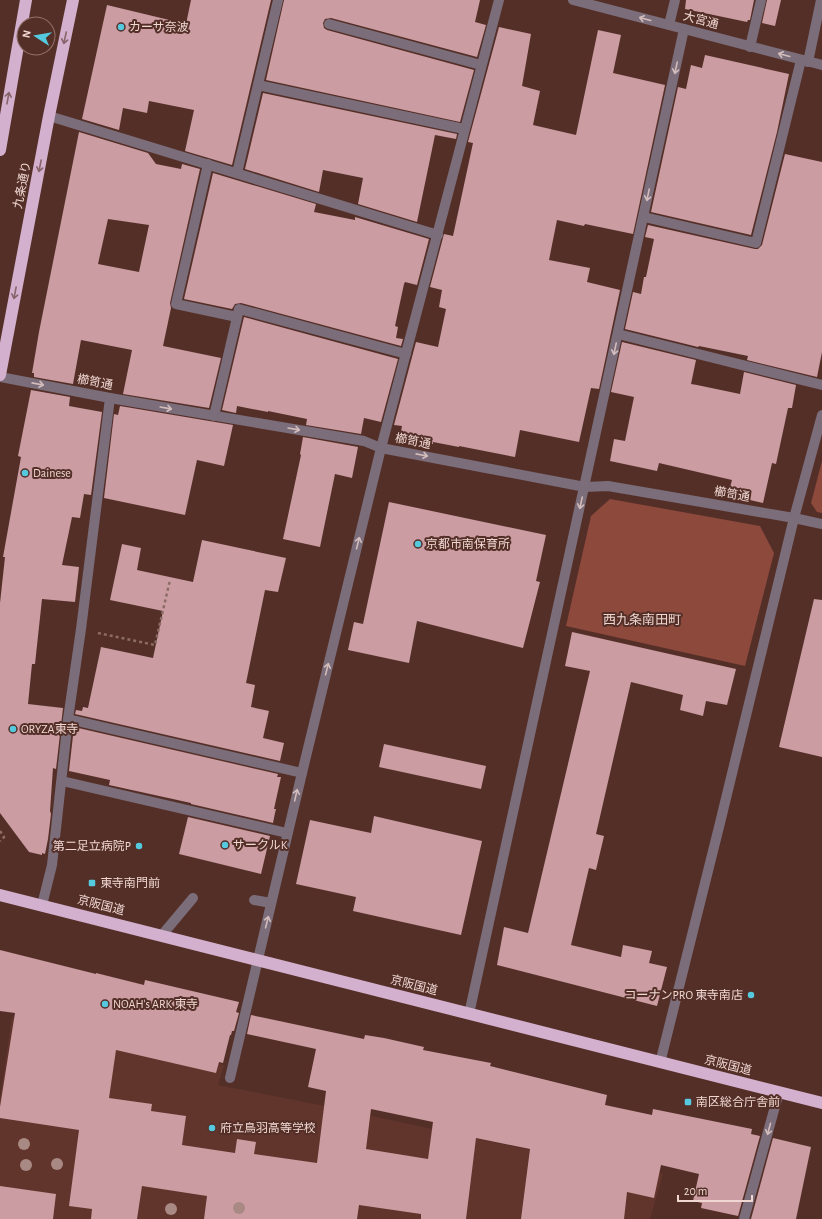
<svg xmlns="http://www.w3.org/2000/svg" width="822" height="1219" font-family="'Alegreya Sans','Noto Sans JP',sans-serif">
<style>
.built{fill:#61352c}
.green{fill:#8c493c}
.building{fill:#cb9ca1;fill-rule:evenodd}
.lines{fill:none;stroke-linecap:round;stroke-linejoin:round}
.path{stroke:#8c6c66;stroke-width:2.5;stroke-dasharray:3 3;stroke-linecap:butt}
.minor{stroke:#7b6d79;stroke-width:10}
.highway{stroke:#d3b0cd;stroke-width:12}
.tree{fill:#a98983}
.oneway{stroke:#d3bcbc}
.oneway2{stroke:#87636a}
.poi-dot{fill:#55cadf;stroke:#542f28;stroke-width:1.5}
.labels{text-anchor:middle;stroke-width:4;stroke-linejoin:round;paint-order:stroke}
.street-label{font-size:12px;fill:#f0d7d2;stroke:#542f28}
.poi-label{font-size:12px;fill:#f0d7d2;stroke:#542f28;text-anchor:start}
.neighbourhood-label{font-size:13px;fill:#f0d7d2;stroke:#542f28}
</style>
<rect width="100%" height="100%" fill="#542f28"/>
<!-- built -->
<polygon class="built" points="12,1017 224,1065 218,1085 330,1107 604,1166 629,1167 663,1174 650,1219 0,1219 0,1099"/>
<!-- green -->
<g class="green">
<polygon points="822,461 822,513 817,512 811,503"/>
<polygon points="610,499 760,526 774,553 745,666 566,626 591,516"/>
</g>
<!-- building -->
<g class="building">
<polygon points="191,0 271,0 232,165 185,151 194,110 149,101 147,113 123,108 119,130 82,119 107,5 186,24"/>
<polygon points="284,0 480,0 475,22 486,25 477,57 331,18 325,19 323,23 324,28 327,30 474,70 460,122 266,80"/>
<polygon points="686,0 754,0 750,20 748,20 747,22 685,9"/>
<polygon points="767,0 781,0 775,26 762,23"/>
<polygon points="499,27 531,34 522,86 540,91 533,125 576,135 598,30 621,35 613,73 665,85 633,234 585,224 584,226 557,220 549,260 590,268 587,282 620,290 599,389 591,388 579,442 520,430 515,457 459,446 459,447 433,442 433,444 400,437 402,426 394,425 416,342 438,347 446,309 439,307 442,290 430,287 444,234 453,236 473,143 468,142"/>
<polygon points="705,55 789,74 777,132 751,235 651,212 678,87 686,89 691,65 702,68"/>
<polygon points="263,93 457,134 456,139 435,135 417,222 358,204 363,178 323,170 319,192 245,169"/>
<path d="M 79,132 L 148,153 L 156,164 L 181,169 L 182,164 L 200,169 L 170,303 L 171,308 L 163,346 L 221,358 L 209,408 L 123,394 L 132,350 L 81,340 L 73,384 L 34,377 L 34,373 L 32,373 L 39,332 ZM 108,219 L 149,225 L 139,272 L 98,264 Z"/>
<polygon points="785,154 822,162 822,352 817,377 747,360 748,356 699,346 698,347 625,329 633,292 641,294 644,277 646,277 654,239 645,237 648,225 755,249 758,249 762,245"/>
<polygon points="213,173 316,204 314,212 355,220 355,217 429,239 417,285 405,282 404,284 395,326 398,327 396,338 403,339 401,346 241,303 235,304 232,309 184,299"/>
<polygon points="244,317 398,359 381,422 364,418 361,434 306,425 307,419 268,411 268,412 237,406 236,413 222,410"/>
<polygon points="622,342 696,360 691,384 697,385 740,394 744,372 796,385 792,408 788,408 776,464 772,463 763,503 728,495 732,480 659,463 657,471 610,461 614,439 625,441 634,397 611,392"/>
<polygon points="31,390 70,397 69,406 102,412 91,495 84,494 80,518 72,517 62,565 79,567 75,602 42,599 35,664 32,664 28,704 63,708 56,769 53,768 50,811 51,814 48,839 45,854 42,853 42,855 29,852 0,813 0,603 5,557 3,557 21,457 18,456"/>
<polygon points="120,406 233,425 224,466 197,460 185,515 104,498 114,414 118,415"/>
<polygon points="303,437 358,447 352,478 335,474 320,547 283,539 301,455 300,454"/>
<polygon points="389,502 546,535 536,581 540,582 523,648 417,621 409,663 348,650 354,622 363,624"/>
<polygon points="202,540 286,558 278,592 265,590 246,683 255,685 251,707 269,711 263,738 284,743 280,761 75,714 76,710 82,711 83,707 88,708 101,647 153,658 163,611 110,600 122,544 141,548 137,570 193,582"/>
<polygon points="814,599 822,600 822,757 779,747"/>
<polygon points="572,632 736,669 727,705 706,701 703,716 680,710 683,695 631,682 596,834 604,836 596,870 589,868 571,945 621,957 623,945 652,951 649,963 667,967 657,1006 497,965 504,927 528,933 590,671 565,666"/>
<polygon points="74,727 278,774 277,777 281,777 274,809 276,809 275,813 273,823 191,804 191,803 109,785 110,780 69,771"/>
<polygon points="384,744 486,766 481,789 379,767"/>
<polygon points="374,816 482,841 461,935 353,911 356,897 296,884 310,820 371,833"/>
<polygon points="188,817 270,836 261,874 179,854"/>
<path d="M 0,950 L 96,974 L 96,973 L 144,985 L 145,980 L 239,1002 L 236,1012 L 239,1013 L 234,1031 L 232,1031 L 231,1035 L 230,1035 L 223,1063 L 219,1062 L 216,1073 L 116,1050 L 109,1098 L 152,1104 L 151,1111 L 186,1116 L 182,1145 L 235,1153 L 237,1139 L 256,1142 L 254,1154 L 317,1163 L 326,1091 L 308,1087 L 316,1049 L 247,1034 L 251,1015 L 364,1039 L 365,1035 L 384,1038 L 424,1047 L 423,1050 L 491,1063 L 490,1066 L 607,1095 L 605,1105 L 652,1115 L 653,1109 L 752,1129 L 751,1134 L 760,1136 L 738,1216 L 701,1208 L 702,1203 L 693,1201 L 699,1174 L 661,1165 L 654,1198 L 627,1192 L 624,1219 L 521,1219 L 530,1149 L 476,1138 L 466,1219 L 421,1219 L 421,1214 L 359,1205 L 357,1219 L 204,1219 L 207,1196 L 142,1186 L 137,1219 L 91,1219 L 92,1209 L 69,1206 L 79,1130 L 0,1118 L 0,1107 L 15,1013 L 0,1011 ZM 371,1109 L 433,1122 L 428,1159 L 366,1149 Z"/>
<polygon points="773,1138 811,1147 796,1219 751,1219"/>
<polygon points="0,1186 56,1194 53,1219 0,1219"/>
</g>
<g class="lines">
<!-- path -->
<g class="path">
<polyline points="98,633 155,645 170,580"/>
<polyline points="0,831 4,837 0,841"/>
</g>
<!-- minor -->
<g class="minor">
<polyline points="573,0 822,65"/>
<polyline points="329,24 481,65"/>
<polyline points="669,25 675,0"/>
<polyline points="750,47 761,0"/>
<polyline points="808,62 821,0"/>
<polyline points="258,85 464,129"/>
<polyline points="49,116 438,235"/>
<polyline points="208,164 176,304 237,317"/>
<polyline points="237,173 278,0"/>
<polyline points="644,217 756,243 801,60"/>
<polyline points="618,334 822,385"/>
<polyline points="0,377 110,398 364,441 381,448 585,487 608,486 794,518 822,524"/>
<polyline points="214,416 239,309 406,354"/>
<polyline points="68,719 302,773"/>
<polyline points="62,781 287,833"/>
<polyline points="254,900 271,903"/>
<polyline points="42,905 52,865 68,719 81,629 110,398"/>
<polyline points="162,935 193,898"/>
<polyline points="469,1014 684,29"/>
<polyline points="660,1063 720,823 794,518 822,415"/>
<polyline points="230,1078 302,773 381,448 499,0"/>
<polyline points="744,1219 779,1092"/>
</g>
<!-- highway -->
<g class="highway">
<polyline points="0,150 26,0"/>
<polyline points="0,375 49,116 73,0"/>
<polyline points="0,895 822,1103"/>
</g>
</g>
<!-- trees -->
<g class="tree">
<circle cx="24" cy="1144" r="6"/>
<circle cx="57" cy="1164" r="6"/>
<circle cx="26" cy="1165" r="6"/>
<circle cx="239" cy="1208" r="6"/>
<circle cx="171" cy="1209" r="6"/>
</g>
<!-- one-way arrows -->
<defs><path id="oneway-shaft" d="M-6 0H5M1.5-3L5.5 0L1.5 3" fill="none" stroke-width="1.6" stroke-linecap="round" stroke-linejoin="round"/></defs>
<g class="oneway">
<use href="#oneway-shaft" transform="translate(645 19) rotate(-165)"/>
<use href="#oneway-shaft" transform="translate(784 55) rotate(-165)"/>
<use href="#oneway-shaft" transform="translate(676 68) rotate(102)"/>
<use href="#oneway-shaft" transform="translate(648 195) rotate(102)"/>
<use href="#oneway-shaft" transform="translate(615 349) rotate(102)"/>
<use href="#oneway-shaft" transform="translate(38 384) rotate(11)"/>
<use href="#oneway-shaft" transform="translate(166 408) rotate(10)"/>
<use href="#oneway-shaft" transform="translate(294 429) rotate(10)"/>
<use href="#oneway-shaft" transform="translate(422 455) rotate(11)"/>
<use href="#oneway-shaft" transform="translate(581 503) rotate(102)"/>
<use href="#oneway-shaft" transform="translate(358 543) rotate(-76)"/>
<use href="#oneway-shaft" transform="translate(327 669) rotate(-76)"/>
<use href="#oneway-shaft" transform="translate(296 795) rotate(-77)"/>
<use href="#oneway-shaft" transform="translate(267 922) rotate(-76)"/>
<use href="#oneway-shaft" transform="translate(769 1129) rotate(105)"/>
</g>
<g class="oneway2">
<use href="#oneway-shaft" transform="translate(65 38) rotate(102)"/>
<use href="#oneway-shaft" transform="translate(8 98) rotate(-80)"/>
<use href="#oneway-shaft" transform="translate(40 166) rotate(101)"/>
<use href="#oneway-shaft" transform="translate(15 293) rotate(101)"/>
</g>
<!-- markers -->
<g class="poi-dot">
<circle cx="121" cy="27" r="4"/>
<circle cx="25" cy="473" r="4"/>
<circle cx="418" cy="544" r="4"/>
<circle cx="13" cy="729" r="4"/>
<circle cx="225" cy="845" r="4"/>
<circle cx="139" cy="846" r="4"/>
<rect x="88" y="879" width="8" height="8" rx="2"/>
<circle cx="751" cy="995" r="4"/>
<circle cx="105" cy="1004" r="4"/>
<rect x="684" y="1098" width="8" height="8" rx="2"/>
<circle cx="212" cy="1128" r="4"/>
</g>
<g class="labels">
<!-- street labels -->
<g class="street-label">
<text transform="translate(701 20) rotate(15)" y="4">大宮通</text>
<text transform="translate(22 185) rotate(-79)" y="4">九条通り</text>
<text transform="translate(95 382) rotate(11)" y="4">櫛笥通</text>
<text transform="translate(413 441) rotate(11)" y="4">櫛笥通</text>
<text transform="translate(732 494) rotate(10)" y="4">櫛笥通</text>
<text transform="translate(101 905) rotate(14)" y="4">京阪国道</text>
<text transform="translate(414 985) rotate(14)" y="4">京阪国道</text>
<text transform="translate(728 1065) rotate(14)" y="4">京阪国道</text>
</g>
<!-- poi labels -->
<g class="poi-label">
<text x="129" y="31">カーサ奈波</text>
<text x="33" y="477">Dainese</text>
<text x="426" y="548">京都市南保育所</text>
<text x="21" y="733">ORYZA東寺</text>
<text x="233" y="849">サークルK</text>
<text x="131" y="850" text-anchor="end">第二足立病院P</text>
<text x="100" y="887">東寺南門前</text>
<text x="743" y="999" text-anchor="end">コーナンPRO 東寺南店</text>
<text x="113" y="1008">NOAH's ARK 東寺</text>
<text x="696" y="1106">南区総合庁舎前</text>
<text x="220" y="1132">府立鳥羽高等学校</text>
</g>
<!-- neighbourhood labels -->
<g class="neighbourhood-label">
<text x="642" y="624">西九条南田町</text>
</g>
</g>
<!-- north arrow -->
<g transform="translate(36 36) rotate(282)"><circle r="19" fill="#542f28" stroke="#92726c"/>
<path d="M0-3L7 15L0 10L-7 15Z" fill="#55cadf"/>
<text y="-6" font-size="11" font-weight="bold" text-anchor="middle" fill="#f0d7d2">N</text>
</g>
<!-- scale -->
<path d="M678 1195v6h74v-6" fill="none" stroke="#f0d7d2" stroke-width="2"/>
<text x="684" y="1195" font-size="12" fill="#f0d7d2" stroke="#542f28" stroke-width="3" paint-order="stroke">20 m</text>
</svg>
